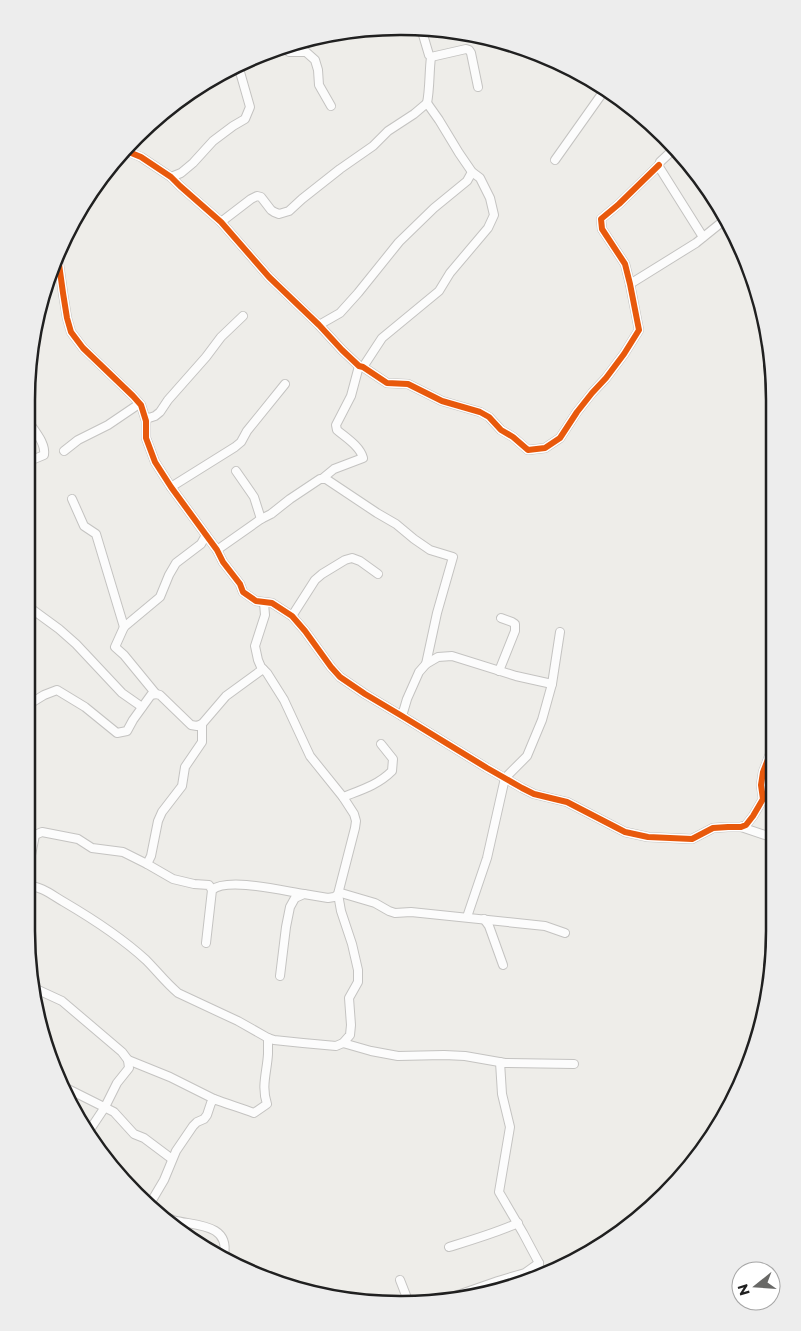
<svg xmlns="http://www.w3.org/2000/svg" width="801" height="1331" font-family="Montserrat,sans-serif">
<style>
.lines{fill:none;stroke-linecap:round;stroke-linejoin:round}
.street-casing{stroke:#c4c3c1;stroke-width:10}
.street{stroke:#fcfcfc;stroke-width:8}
.cycleway-casing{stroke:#fff;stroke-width:9}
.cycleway{stroke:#e8590c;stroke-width:6}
.rim{fill:none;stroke:#202020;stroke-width:2.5}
</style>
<rect width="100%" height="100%" fill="#eeede9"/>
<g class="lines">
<!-- street casing -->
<g class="street-casing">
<g id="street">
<path d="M 421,28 L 429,55 L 431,57 C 429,73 430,88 427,103"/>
<polyline points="283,47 289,52 306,52 315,60 318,70 319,85 331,106"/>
<polyline points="431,57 466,49 469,50 471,53 478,87"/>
<polyline points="675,148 660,162 659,165 659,167 703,237"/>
<polyline points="124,150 141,157 171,177 180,186 221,222 269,277 319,325 342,350 359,366 363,367 387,383 408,384 442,401 480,412 489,417 501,430 513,437 528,450 545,448 560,438 577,412 592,393 606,378 624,354 639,330 630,284 625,264 602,229 601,219 619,204 659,165"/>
<polyline points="555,160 606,88"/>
<polyline points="171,177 181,173 193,163 213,141 233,126 245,119 250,107 238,65"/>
<polyline points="221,222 251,199 257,196 261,197 271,210 274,212 279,214 289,211 302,199 340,169 373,146 388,131 414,114 427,103 439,120 459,153 472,172 480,178 490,198 494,215 488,228 450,273 439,291 382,338 363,367"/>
<polyline points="58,257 63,293 67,318 71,332 83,348 133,396 141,405 146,421 146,438 155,462 171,487 217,550 223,562 240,584 243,592 256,601 272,603 292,616 305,631 331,667 340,677 365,694 402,716 487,768 522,788 534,794 567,802 625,832 648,837 692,839 713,828 728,827 741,827 746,825 753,816 763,799 761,785 763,772 774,744"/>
<polyline points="630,284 696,243 727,218"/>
<polyline points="319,325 340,313 358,293 399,242 434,208 467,181 472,172"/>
<polyline points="145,417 149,418 155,416 160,412 168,400 206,357 221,337 243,316"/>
<polyline points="64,451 78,440 108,425 139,404"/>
<path d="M 27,462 L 44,455 C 46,442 33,430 27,419"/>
<polyline points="236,471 254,497 261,519"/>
<path d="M 323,478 L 334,469 L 363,458 C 360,446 345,437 337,430 L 336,425 L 351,396 L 359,366"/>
<polyline points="171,487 235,447 241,442 247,431 285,384"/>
<polyline points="72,499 84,526 96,534 124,627"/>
<polyline points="27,540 28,542"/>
<polyline points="217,550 261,519 271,514 290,499 320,479 326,479 377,513 396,524 414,539 430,550 453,557 437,613 426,664"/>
<polyline points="292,616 315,580 322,574 345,560 352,558 360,561 378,574"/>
<polyline points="27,617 33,610 59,629 76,644 122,693 142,707"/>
<polyline points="499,671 515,631 515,624 512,622 501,618"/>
<polyline points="156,694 124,655 115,647 124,627 160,597 169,575 176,563 201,544 206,535"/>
<polyline points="31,703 44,695 57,690 85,707 117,733 127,731 133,720 151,695 156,694 160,695 191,725 197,726 202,724 226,696 263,669"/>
<polyline points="402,716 407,699 419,672 426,664 438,657 452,656 516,676 552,684"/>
<polyline points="202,724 202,742 185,767 182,786 162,812 158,821 151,856 147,864 173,879 194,884 209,885 212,890"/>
<path d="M 343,797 C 361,790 378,785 392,771 L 393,759 L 381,744"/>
<polyline points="741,827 774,838"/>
<polyline points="26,880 35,835 42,832 78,839 92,848 123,852 147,864"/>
<path d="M 26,885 C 41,886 52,895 64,902 C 93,919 121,937 146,960 C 157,971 166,983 178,993 L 238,1021 L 268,1038 L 274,1040 L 303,1043 L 336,1046 L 343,1043 L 350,1035 L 351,1025 L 349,998 L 358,982 L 358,970 L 352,944 L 341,911 L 338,894 L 355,828 L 356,821 L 354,814 L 343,797 L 310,756 L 284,700 L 267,673 L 261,667 L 258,660 L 255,646 L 265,615 L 264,603"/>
<polyline points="467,917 487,858 505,778 527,756 542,720 552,684 560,632"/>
<polyline points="484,919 489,926 503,965"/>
<path d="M 206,943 L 212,890 C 227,877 284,891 304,894"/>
<polyline points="280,976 286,927 290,907 295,898 304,894 328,898 334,897 341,893 375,903 389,911 395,913 411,912 545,926 565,933"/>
<polyline points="36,989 62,1001 122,1052 128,1060 129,1068 117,1083 105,1107 89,1131"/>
<polyline points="343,1043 371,1051 398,1056 444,1055 465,1056 505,1063 574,1064"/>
<polyline points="128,1060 170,1077 214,1099"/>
<polyline points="500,1062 502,1094 510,1127 499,1192 523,1233 539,1263 538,1275"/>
<polyline points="66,1088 114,1112 134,1134 144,1138 172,1159"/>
<path d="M 154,1209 L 151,1202 L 164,1180 L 176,1151 L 193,1126 L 197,1122 L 204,1119 L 207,1115 L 211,1103 L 214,1099 C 227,1104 241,1108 254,1113 L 267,1104 C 261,1086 267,1072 268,1054 C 268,1048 268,1043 268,1038"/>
<path d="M 158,1213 C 163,1215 168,1218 173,1220 C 194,1226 230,1223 224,1255"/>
<path d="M 449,1247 C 472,1240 496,1233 518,1223"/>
<polyline points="400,1280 409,1303"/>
<polyline points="455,1296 498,1281 525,1273 539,1263"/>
</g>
</g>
<!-- street -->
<use href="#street" class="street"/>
<!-- cycleway casing -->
<g class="cycleway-casing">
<g id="cycleway">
<polyline points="124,150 141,157 171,177 180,186 221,222 269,277 319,325 342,350 359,366 363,367 387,383 408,384 442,401 480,412 489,417 501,430 513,437 528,450 545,448 560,438 577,412 592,393 606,378 624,354 639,330 630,284 625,264 602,229 601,219 619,204 659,165"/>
<polyline points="58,257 63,293 67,318 71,332 83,348 133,396 141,405 146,421 146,438 155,462 171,487 217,550 223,562 240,584 243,592 256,601 272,603 292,616 305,631 331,667 340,677 365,694 402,716 487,768 522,788 534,794 567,802 625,832 648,837 692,839 713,828 728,827 741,827 746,825 753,816 763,799 761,785 763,772 774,744"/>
</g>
</g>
<!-- cycleway -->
<use href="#cycleway" class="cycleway"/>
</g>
<!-- crop -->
<path d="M0 0H801V1331H0ZM400 35H401A365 365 0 0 1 766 400V931A365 365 0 0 1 401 1296H400A365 365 0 0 1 35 931V400A365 365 0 0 1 400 35Z" fill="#ededed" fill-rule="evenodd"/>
<path class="rim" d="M400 35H401A365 365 0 0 1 766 400V931A365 365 0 0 1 401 1296H400A365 365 0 0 1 35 931V400A365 365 0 0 1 400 35Z"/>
<!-- north arrow -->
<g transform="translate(756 1286) rotate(253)"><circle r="24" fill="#ffffff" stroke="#a6a6a6"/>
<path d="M0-4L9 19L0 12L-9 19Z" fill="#686866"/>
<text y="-8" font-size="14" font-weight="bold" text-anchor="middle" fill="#202020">N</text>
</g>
</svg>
